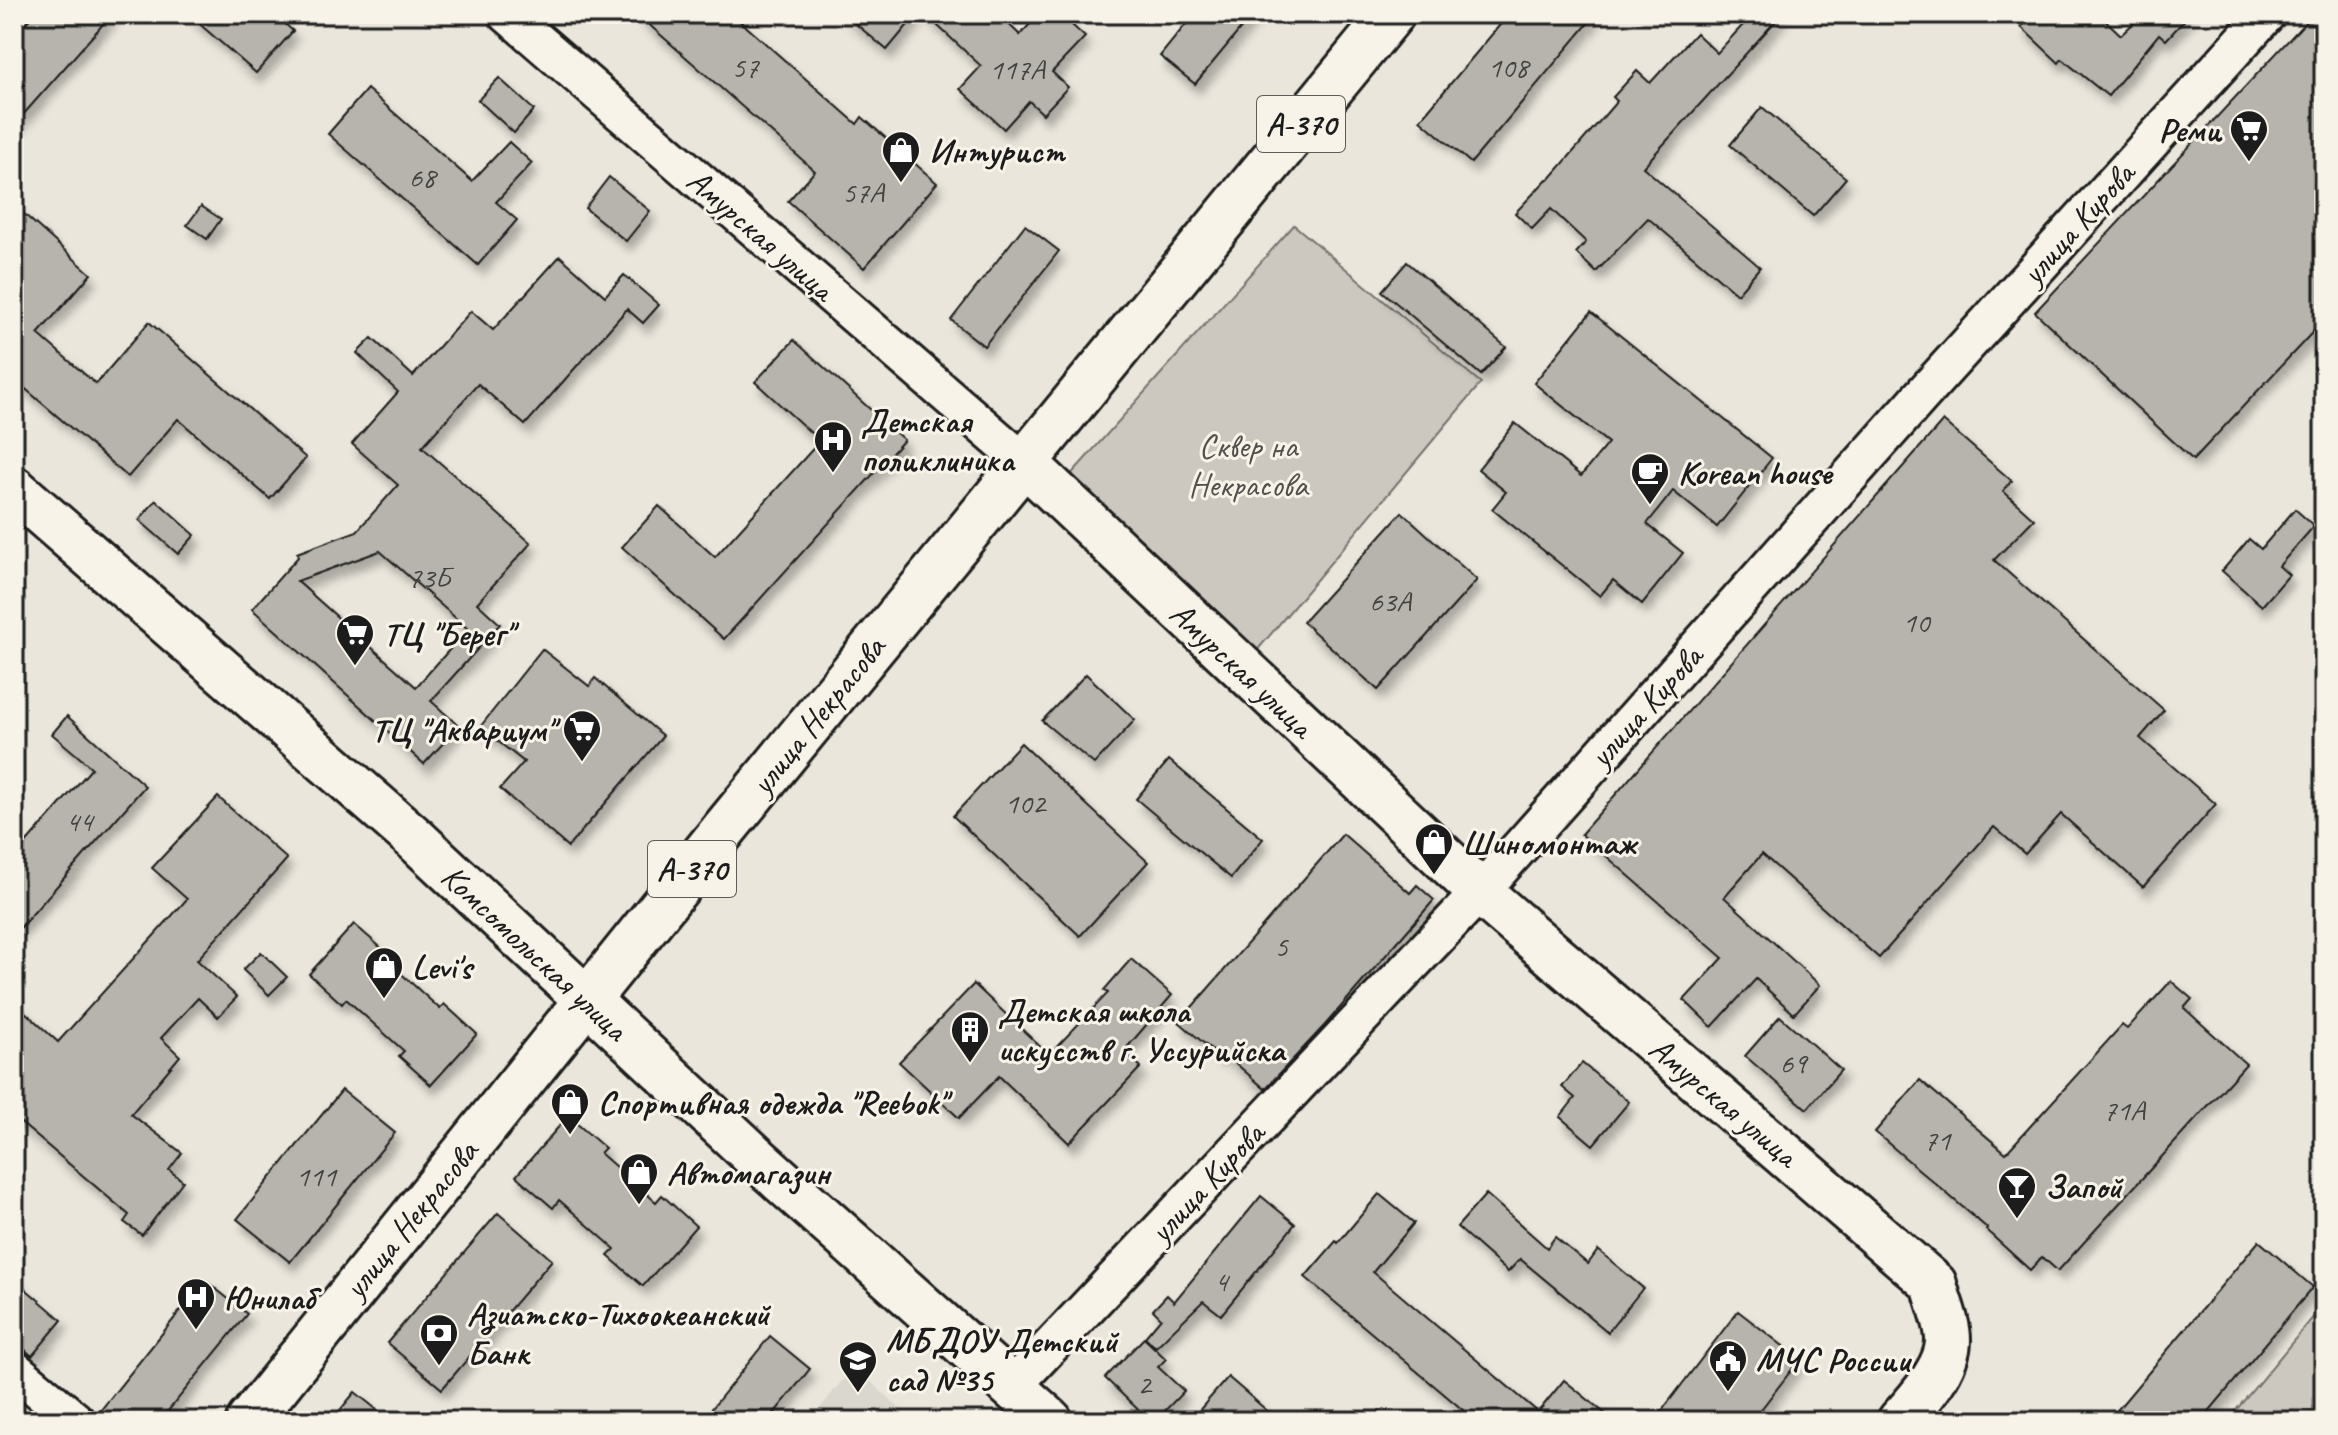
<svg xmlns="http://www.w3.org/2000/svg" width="2338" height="1435" font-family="Caveat,sans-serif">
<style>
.built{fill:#dad7ce}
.green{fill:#ccc8c0;stroke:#74726e;stroke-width:2}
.building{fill:#b6b4ac;stroke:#1c1c1c;stroke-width:2;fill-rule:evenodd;filter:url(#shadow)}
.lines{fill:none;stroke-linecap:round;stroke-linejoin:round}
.minor-casing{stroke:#1c1c1c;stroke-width:42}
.major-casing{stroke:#1c1c1c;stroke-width:50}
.minor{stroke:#f7f3e8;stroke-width:36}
.major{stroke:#f7f3e8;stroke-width:44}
.labels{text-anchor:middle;stroke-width:6;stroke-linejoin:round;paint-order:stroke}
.number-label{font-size:30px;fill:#424240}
.shield{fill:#f7f3e8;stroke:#5e5c59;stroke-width:2}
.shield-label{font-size:32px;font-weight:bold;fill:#1c1c1c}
.poi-label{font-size:34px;font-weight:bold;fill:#1c1c1c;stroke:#f7f3e8;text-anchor:start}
.street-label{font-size:34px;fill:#1c1c1c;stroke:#f7f3e8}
.park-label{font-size:34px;fill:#51504d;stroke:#f7f3e8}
</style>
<defs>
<filter id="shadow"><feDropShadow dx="5" dy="9" stdDeviation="4" flood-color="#0004"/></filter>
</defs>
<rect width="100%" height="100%" fill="#eae6dc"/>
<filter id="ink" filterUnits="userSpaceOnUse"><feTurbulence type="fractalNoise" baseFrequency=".0125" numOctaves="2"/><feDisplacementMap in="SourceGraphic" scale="16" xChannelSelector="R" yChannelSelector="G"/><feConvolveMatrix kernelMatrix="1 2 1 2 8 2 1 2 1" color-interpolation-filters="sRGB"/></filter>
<g filter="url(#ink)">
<!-- built -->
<polygon class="built" points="854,1366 913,1421 810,1421"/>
<!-- green -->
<g class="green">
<polygon points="1294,225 1481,383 1255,653 1067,479"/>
<polygon points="2324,1304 2324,1421 2227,1421"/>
</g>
<!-- building -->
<g class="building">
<polygon points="34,14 112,14 14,125 14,36"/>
<polygon points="188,14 274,14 293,31 256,73"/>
<polygon points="637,14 732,14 857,124 862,117 937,183 864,268 788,201 815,171"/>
<polygon points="844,14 917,14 887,50"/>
<polygon points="925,14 998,14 1020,35 1039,14 1060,14 1085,37 1052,72 1068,87 1043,114 1029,101 1004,129 960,89 981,66"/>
<polygon points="1194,14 1253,14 1195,84 1160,56"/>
<polygon points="1509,14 1596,14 1471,163 1420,120"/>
<polygon points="1753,14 1782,14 1643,167 1760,267 1737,294 1648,218 1596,272 1576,253 1586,242 1551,209 1532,229 1515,213 1547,179 1549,180 1617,101 1613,97 1637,71 1650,83 1696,33 1717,53"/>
<polygon points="2034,14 2099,14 2121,35 2140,17 2137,14 2190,14 2166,40 2159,34 2108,96 2062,59 2059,63 2021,27"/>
<polygon points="2313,14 2324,14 2324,320 2193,460 2035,312"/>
<polygon points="499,78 534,110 514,133 478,100"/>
<polygon points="367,89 472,181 509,142 532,163 496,202 517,220 478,265 328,134"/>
<polygon points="1762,107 1846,178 1813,216 1730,145"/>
<polygon points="609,177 650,211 626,241 585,208"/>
<polygon points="14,205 91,274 38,334 96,384 149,322 306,458 270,499 178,419 128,477 14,379"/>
<polygon points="201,206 221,219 207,239 187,225"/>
<polygon points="1025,225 1059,251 984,346 951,320"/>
<path d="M 560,256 L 605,296 L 624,275 L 659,305 L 643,323 L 627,309 L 525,425 L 478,384 L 422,447 L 531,543 L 477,603 L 500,624 L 431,701 L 459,726 L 424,764 L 252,609 L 298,557 L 297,553 L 357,531 L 398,485 L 352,444 L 398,392 L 357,353 L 372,338 L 413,376 L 471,311 L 493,330 ZM 380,551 L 468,629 L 416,687 L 297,581 Z"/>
<polygon points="1407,262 1506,347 1481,375 1382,291"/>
<polygon points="1591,312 1772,458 1717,527 1673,491 1647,524 1683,553 1642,604 1613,580 1600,596 1492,509 1506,492 1478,469 1515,423 1581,476 1608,443 1534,383"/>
<polygon points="794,340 904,440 724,639 622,547 659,506 715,557 820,441 755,382"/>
<polygon points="1943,421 2012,481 2003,491 2034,519 1994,560 2164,710 2140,738 2216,804 2143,887 2061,814 2025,854 1994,827 1879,958 1762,854 1724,897 1820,985 1794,1014 1756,979 1712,1027 1684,1000 1723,958 1581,834"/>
<polygon points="156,500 195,535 178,554 139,520"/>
<polygon points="2295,509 2314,526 2279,566 2289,575 2262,606 2222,571 2249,539 2261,549"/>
<polygon points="1402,512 1477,580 1378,690 1303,622"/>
<polygon points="542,649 589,686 595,678 663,736 568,847 500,789 524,762 480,727"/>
<polygon points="1086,674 1135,720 1094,764 1042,721"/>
<polygon points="67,716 145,786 14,935 14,857 92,768 52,734"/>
<polygon points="1021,743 1148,862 1080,936 953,816"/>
<polygon points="1169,760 1263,839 1231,878 1136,799"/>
<polygon points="218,797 287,859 197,960 237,997 218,1017 198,998 161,1038 180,1056 131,1114 182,1153 169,1170 183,1181 142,1235 124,1222 129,1215 14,1117 14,1002 58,1042 187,899 152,868"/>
<polygon points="1343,834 1410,893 1417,885 1434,900 1325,1025 1265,1089 1224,1053 1220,1057 1179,1022"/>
<polygon points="354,924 387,953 383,957 440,1009 444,1004 477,1034 431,1085 399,1056 404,1051 346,999 342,1004 309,974"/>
<polygon points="261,952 287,977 269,995 243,970"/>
<polygon points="1131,959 1172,995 1124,1051 1141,1067 1069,1143 999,1076 959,1118 899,1062 974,984 1049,1055 1108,993 1104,990"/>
<polygon points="2171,981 2192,999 2184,1008 2246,1064 2058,1271 2042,1257 2030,1270 1986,1230 1987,1228 1875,1132 1920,1080 2006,1153 2122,1025 2127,1029"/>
<polygon points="1780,1016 1841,1070 1807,1109 1745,1056"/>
<polygon points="1582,1063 1629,1102 1593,1145 1560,1117 1575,1098 1562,1087"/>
<polygon points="342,1090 395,1133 290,1262 237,1219"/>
<polygon points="568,1116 605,1148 600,1153 656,1202 662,1195 696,1226 643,1286 608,1256 615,1249 559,1200 553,1208 516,1176"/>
<polygon points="1379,1194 1414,1223 1373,1272 1538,1412 1564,1380 1614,1421 1476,1421 1305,1277 1336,1241 1338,1243"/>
<polygon points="1486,1194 1547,1248 1555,1237 1588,1264 1598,1250 1643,1288 1608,1332 1520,1259 1508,1272 1457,1227"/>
<polygon points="1261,1196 1295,1224 1221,1315 1203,1301 1156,1347 1145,1337 1161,1318 1153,1310 1167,1295 1174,1302"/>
<polygon points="498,1213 552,1260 442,1389 387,1343"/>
<polygon points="2259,1241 2313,1287 2201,1421 2108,1421"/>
<polygon points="14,1279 62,1320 32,1356 14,1340"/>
<polygon points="205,1280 247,1314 160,1421 112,1421 100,1411"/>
<polygon points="1738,1311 1800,1359 1752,1421 1654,1421"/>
<polygon points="770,1336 810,1369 768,1421 702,1421"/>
<polygon points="1144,1338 1166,1359 1158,1367 1184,1391 1155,1421 1150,1421 1105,1378"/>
<polygon points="1228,1377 1279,1421 1190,1421"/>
<polygon points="355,1392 391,1421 331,1421"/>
</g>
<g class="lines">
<!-- minor casing -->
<g class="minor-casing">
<g id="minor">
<polyline points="507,14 1024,462"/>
<polyline points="14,1369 76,1421"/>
<polyline points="1012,1387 1480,892 1921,396 2267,14"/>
</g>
</g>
<!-- major casing -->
<g class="major-casing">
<g id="major">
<path d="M 1024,462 L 1480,892 L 1934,1284 C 1938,1301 1948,1322 1948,1340 C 1948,1368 1918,1401 1900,1421"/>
<polyline points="14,489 414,838 754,1156 1050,1421"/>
<polyline points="249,1421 725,828 1392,14"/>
</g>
</g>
<!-- minor -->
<use href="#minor" class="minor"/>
<!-- major -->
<use href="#major" class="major"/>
</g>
</g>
<!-- icons -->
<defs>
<g id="supermarket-pin" transform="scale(2)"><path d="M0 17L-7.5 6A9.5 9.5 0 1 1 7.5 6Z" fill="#1c1c1c" stroke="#f7f3e8"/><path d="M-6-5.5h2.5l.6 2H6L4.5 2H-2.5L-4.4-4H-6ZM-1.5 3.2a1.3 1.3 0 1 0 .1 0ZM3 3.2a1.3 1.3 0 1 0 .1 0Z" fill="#fff"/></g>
<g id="shop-pin" transform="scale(2)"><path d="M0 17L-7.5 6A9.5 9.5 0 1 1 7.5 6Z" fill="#1c1c1c" stroke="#f7f3e8"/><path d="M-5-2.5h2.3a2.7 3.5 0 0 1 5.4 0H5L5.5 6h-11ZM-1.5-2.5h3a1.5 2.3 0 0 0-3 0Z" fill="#fff"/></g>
<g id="hospital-pin" transform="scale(2)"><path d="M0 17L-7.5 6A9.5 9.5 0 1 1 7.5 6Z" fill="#1c1c1c" stroke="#f7f3e8"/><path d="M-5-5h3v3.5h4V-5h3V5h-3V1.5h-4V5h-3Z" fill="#fff"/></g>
<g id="cafe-pin" transform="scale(2)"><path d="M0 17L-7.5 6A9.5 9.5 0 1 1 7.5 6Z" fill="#1c1c1c" stroke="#f7f3e8"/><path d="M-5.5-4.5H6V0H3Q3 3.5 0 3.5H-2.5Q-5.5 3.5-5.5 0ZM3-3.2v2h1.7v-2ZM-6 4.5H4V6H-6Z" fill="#fff"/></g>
<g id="building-pin" transform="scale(2)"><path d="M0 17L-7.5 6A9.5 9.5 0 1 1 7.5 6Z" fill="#1c1c1c" stroke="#f7f3e8"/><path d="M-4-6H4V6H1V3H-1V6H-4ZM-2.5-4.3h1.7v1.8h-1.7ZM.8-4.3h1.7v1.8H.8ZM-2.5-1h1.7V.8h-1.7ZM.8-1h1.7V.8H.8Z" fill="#fff"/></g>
<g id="bar-pin" transform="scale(2)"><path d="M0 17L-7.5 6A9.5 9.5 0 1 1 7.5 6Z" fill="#1c1c1c" stroke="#f7f3e8"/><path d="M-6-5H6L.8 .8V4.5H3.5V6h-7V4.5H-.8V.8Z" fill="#fff"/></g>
<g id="bank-pin" transform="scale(2)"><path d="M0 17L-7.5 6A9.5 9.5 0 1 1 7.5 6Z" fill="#1c1c1c" stroke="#f7f3e8"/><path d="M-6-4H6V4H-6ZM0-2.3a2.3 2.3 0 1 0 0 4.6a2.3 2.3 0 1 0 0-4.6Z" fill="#fff"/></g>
<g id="civic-pin" transform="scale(2)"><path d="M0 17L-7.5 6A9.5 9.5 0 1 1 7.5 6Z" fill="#1c1c1c" stroke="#f7f3e8"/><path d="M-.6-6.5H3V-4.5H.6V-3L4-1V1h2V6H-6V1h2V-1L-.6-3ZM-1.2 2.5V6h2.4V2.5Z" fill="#fff"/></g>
<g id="school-pin" transform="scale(2)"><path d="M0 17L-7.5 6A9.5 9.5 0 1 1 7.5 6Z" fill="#1c1c1c" stroke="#f7f3e8"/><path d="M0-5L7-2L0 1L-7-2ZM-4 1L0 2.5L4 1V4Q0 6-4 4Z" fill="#fff"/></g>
</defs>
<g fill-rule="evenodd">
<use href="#supermarket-pin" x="2249" y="129"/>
<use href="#shop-pin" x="901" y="150"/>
<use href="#hospital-pin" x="833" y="440"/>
<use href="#cafe-pin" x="1650" y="472"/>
<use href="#supermarket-pin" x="355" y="633"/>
<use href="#supermarket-pin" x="582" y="729"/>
<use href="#shop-pin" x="1434" y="842"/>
<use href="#shop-pin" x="384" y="966"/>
<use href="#building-pin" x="970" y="1030"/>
<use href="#shop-pin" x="570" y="1102"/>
<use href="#shop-pin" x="639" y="1172"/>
<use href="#bar-pin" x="2017" y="1186"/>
<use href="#hospital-pin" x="196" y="1297"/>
<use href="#bank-pin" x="439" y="1333"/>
<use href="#civic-pin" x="1728" y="1359"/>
<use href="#school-pin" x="858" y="1360"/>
</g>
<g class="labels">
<!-- number labels -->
<g class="number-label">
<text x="745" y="77">57</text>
<text x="1508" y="77">108</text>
<text x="1017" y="79">117А</text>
<text x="422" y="187">68</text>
<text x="863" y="202">57А</text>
<text x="429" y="587">73Б</text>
<text x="1390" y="611">63А</text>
<text x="1916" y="632">10</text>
<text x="1025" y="813">102</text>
<text x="79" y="831">44</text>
<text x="1281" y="956">5</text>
<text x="1793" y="1073">69</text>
<text x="2124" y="1120">71А</text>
<text x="1937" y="1150">71</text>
<text x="316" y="1186">111</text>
<text x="1221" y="1291">4</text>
<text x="1144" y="1394">2</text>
</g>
<!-- shield labels -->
<g class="shield">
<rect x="1257" y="96" width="88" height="56" rx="6"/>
<rect x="648" y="841" width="88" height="56" rx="6"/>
</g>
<g class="shield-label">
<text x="1301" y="135">А-370</text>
<text x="692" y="880">А-370</text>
</g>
<!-- poi labels -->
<g class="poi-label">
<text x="2221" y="141" text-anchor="end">Реми</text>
<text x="929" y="162">Интурист</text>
<text x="861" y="432">Детская<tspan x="861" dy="39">поликлиника</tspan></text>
<text x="1678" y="484">Korean house</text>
<text x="383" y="645">ТЦ "Берег"</text>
<text x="554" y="741" text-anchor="end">ТЦ "Аквариум"</text>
<text x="1462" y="854">Шиномонтаж</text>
<text x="412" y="978">Levi's</text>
<text x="998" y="1022">Детская школа<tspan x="998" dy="39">искусств г. Уссурийска</tspan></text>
<text x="598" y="1114">Спортивная одежда "Reebok"</text>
<text x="667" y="1184">Автомагазин</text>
<text x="2045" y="1198">Запой</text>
<text x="224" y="1309">Юнилаб</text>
<text x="467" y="1325">Азиатско-Тихоокеанский<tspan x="467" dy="39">Банк</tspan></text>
<text x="886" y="1352">МБДОУ Детский<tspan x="886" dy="39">сад №35</tspan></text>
<text x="1756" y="1371">МЧС России</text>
</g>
<!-- street labels -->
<g class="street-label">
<text transform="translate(2077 223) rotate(-48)" y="12">улица Кирова</text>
<text transform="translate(761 234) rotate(41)" y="12">Амурская улица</text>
<text transform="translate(1242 669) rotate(43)" y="12">Амурская улица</text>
<text transform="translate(1645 706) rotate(-48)" y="12">улица Кирова</text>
<text transform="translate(817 715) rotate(-51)" y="12">улица Некрасова</text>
<text transform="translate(535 952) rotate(43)" y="12">Комсомольская улица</text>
<text transform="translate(1724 1101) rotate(40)" y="12">Амурская улица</text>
<text transform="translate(1206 1182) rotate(-47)" y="12">улица Кирова</text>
<text transform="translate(410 1219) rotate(-51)" y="12">улица Некрасова</text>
</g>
<!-- park labels -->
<g class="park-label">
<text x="1248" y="457">Сквер на<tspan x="1248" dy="39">Некрасова</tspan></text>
</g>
</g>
<!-- margin -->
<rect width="2338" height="1435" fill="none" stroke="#f7f3e8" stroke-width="48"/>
<rect x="24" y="24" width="2290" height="1387" fill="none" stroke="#1c1c1c" stroke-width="3" filter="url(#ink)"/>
</svg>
